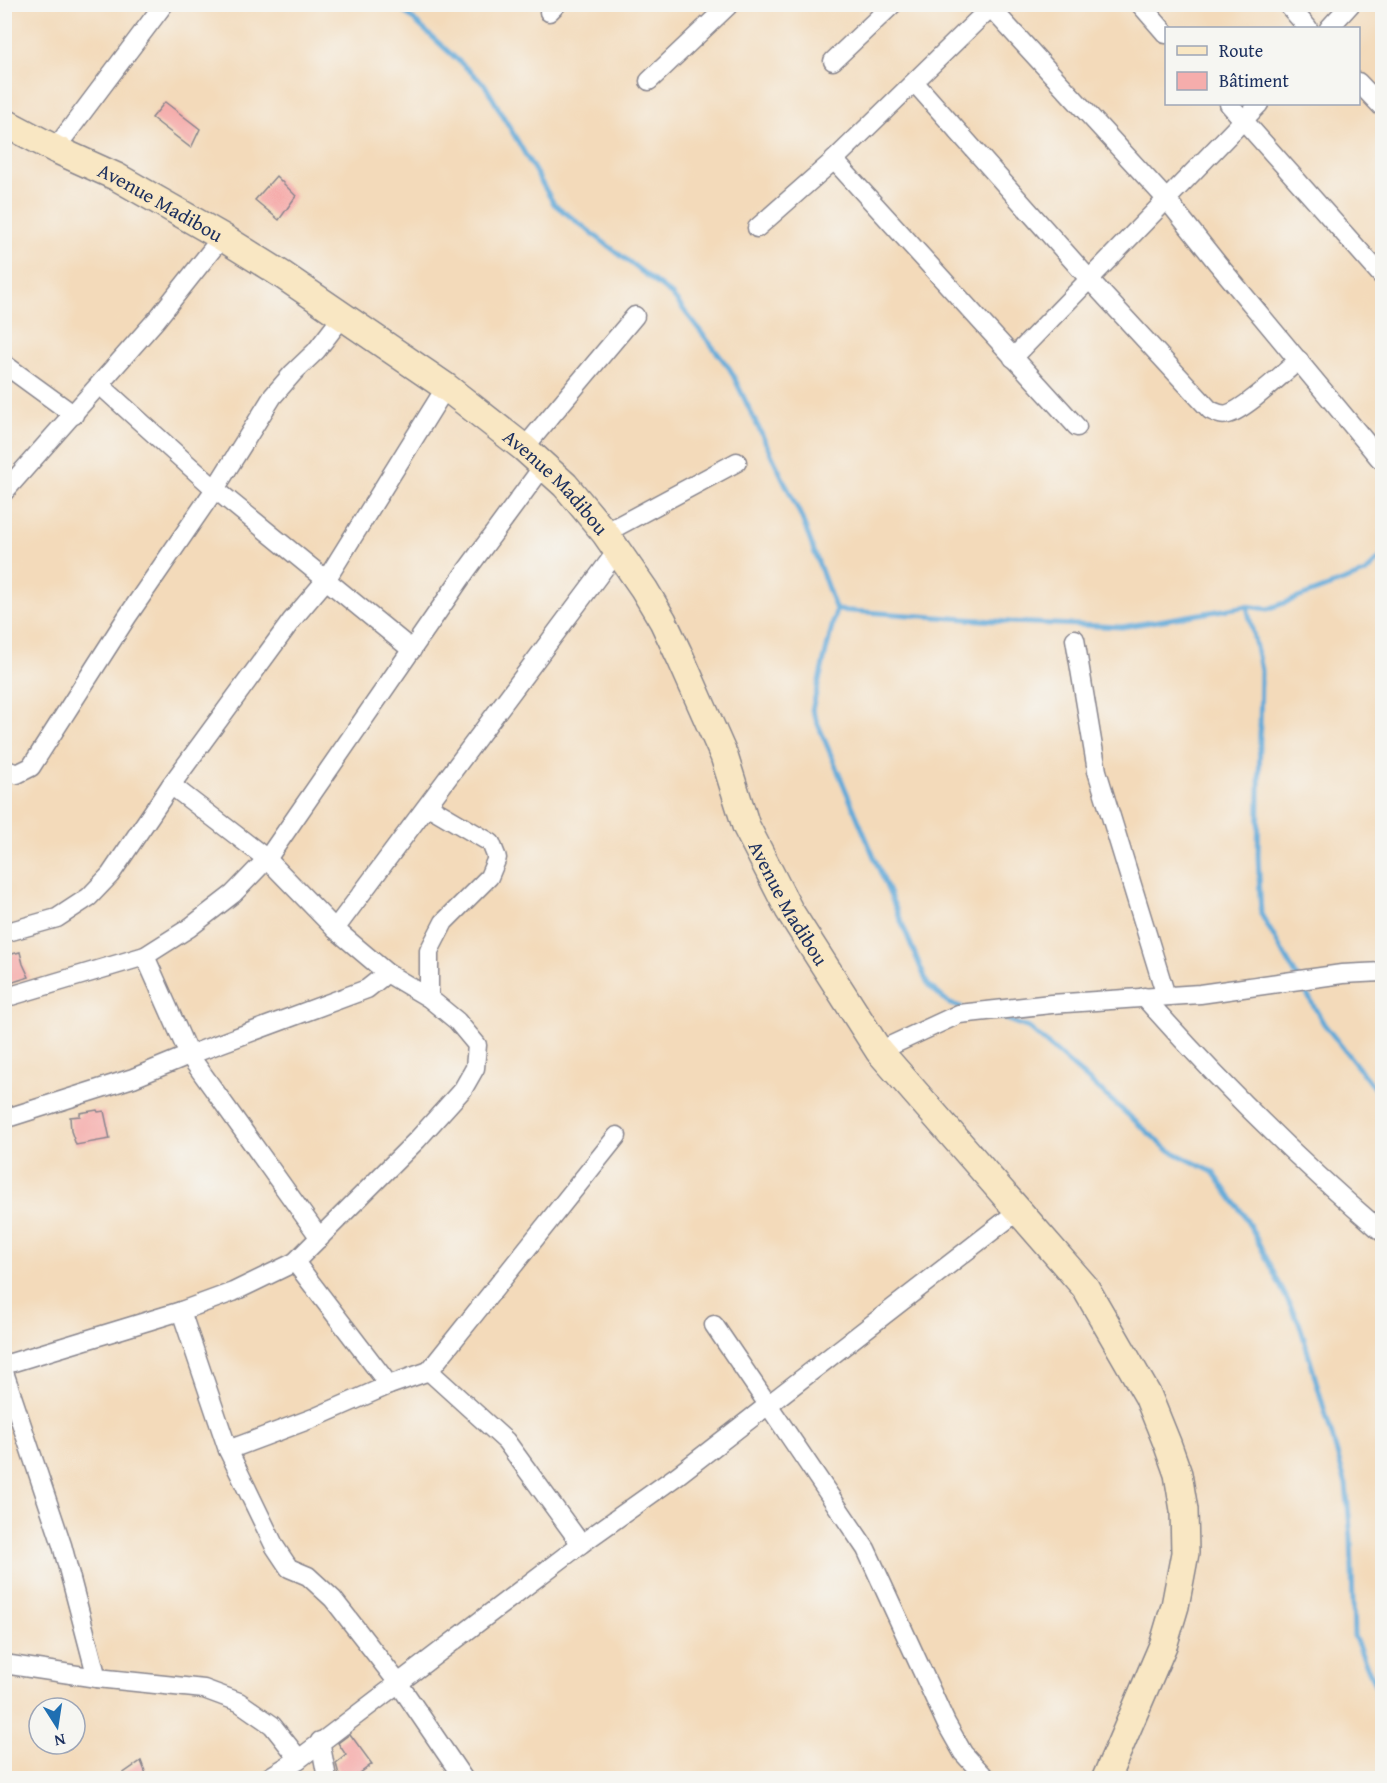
<svg xmlns="http://www.w3.org/2000/svg" width="1387" height="1783" font-family="'Gentium Book Plus',serif">
<style>
.lines{fill:none;stroke-linecap:round;stroke-linejoin:round}
.stream{stroke:#61a9d8;stroke-width:5}
.building{fill:#f5adac}
.street-casing{stroke:#87848c;stroke-width:21}
.secondary-casing{stroke:#87848c;stroke-width:30}
.street{stroke:#fff;stroke-width:18}
.secondary{stroke:#f9e7c3;stroke-width:27}
.labels{text-anchor:middle;stroke-width:4.5;stroke-linejoin:round;paint-order:stroke}
.street-label{font-size:20px;fill:#1b2f5e;stroke:#f6f6f2}
</style>
<rect width="100%" height="100%" fill="#f6f6f2"/>
<filter id="ink" filterUnits="userSpaceOnUse"><feTurbulence type="fractalNoise" baseFrequency=".0167" numOctaves="2"/><feDisplacementMap in="SourceGraphic" scale="12" xChannelSelector="R" yChannelSelector="G"/><feConvolveMatrix kernelMatrix="1 2 1 2 8 2 1 2 1" color-interpolation-filters="sRGB"/></filter>
<filter id="wash" filterUnits="userSpaceOnUse"><feTurbulence type="fractalNoise" baseFrequency=".008" numOctaves="4" result="noise"/><feDisplacementMap in="SourceGraphic" scale="24" xChannelSelector="R" yChannelSelector="G"/><feGaussianBlur stdDeviation="1.35" result="paint"/><feColorMatrix in="noise" values="0 0 0 0 0 0 0 0 0 0 0 0 0 0 0 0 0 1.4 0 .05"/><feComposite in="paint" operator="in"/></filter>
<g filter="url(#wash)">
<rect width="100%" height="100%" fill="#f3daba"/>
<g class="lines">
<!-- stream -->
<g class="stream">
<polyline points="396,4 485,85 554,204 672,295 730,369 801,516 836,610 812,710 928,985 950,1004 961,1007"/>
<polyline points="1247,606 1268,609 1365,573 1382,556"/>
<polyline points="836,610 1010,622 1122,627 1247,606 1261,670 1258,856 1261,914 1324,1024 1382,1098"/>
<polyline points="999,1017 1029,1028 1167,1149 1213,1172 1246,1218 1300,1325 1346,1485 1351,1538 1354,1636 1382,1701"/>
</g>
</g>
<g id="blocks">
<!-- building -->
<g class="building">
<polygon points="165,102 200,129 191,148 152,118"/>
<polygon points="276,176 296,196 279,220 255,200"/>
<polygon points="20,952 23,964 29,977 4,985 4,956"/>
<polygon points="97,1110 98,1112 104,1111 110,1139 76,1145 71,1131 70,1117 80,1116 80,1113"/>
<polygon points="350,1734 372,1764 352,1779 340,1779 336,1763 346,1755 338,1743"/>
<polygon points="141,1761 148,1779 115,1779"/>
</g>
</g>
</g>
<g filter="url(#ink)">
<use href="#blocks" fill-opacity="0" stroke="#87848c" stroke-width="1.5"/>
<g class="lines">
<!-- street casing -->
<g class="street-casing">
<g id="street">
<polyline points="1140,4 1166,34"/>
<polyline points="1287,4 1308,28"/>
<polyline points="991,8 1167,200 1218,264 1380,459"/>
<polyline points="549,12 557,4"/>
<polyline points="1329,28 1351,4"/>
<polyline points="833,61 893,4"/>
<polyline points="649,81 730,4"/>
<polyline points="1358,82 1382,107"/>
<path d="M 915,83 L 1090,280 L 1210,410 C 1217,413 1221,416 1228,414 C 1246,409 1283,373 1299,360"/>
<polyline points="1229,104 1382,276"/>
<polyline points="55,149 164,4"/>
<polyline points="834,160 1077,427"/>
<polyline points="757,228 834,160 994,4"/>
<polyline points="1013,358 1259,104"/>
<polyline points="4,364 74,415"/>
<polyline points="100,385 215,489 412,650"/>
<polyline points="524,448 635,316"/>
<polyline points="4,492 157,319 222,237"/>
<polyline points="605,533 737,462"/>
<polyline points="1075,639 1097,771 1166,996"/>
<polyline points="4,769 17,774 31,767 127,617 215,489 273,396 293,373 316,351 343,316"/>
<polyline points="428,806 491,843 497,858 489,877 444,922 429,951 429,998"/>
<polyline points="335,929 617,551"/>
<polyline points="4,933 57,918 89,897 110,875 171,785 292,620 326,580 446,387"/>
<polyline points="145,956 189,1055 320,1238"/>
<path d="M 1144,997 C 1218,1081 1297,1159 1382,1232"/>
<polyline points="4,998 145,956 189,928 233,894 267,859 466,571 544,465"/>
<polyline points="879,1051 959,1014 1051,1004 1200,994 1342,974 1382,972"/>
<polyline points="4,1119 133,1078 189,1055 367,989 387,973"/>
<polyline points="295,1262 389,1385 429,1371 506,1441 581,1544"/>
<polyline points="181,1311 228,1450 316,1417 389,1385"/>
<polyline points="714,1325 866,1549 946,1723 963,1753 986,1778"/>
<polyline points="4,1365 181,1311 233,1292 295,1262 417,1140 463,1089 475,1068 477,1045 457,1021 429,998 387,973 335,929 267,859 171,785"/>
<polyline points="429,1371 617,1136"/>
<polyline points="4,1372 62,1545 97,1678 204,1689 239,1702 272,1725 299,1759 268,1778"/>
<polyline points="228,1450 275,1547 289,1568 308,1576 333,1599 399,1684 463,1778"/>
<polyline points="4,1664 97,1678"/>
<polyline points="320,1741 327,1778"/>
<polyline points="299,1759 581,1544 678,1475 1018,1211"/>
</g>
</g>
<!-- secondary casing -->
<g class="secondary-casing">
<g id="secondary">
<path id="s1" d="M 4,122 L 55,149 L 117,177 L 222,237 L 281,274 L 446,387 L 524,448 L 565,485 L 605,533 L 644,589 L 663,621 L 681,659 L 724,756 L 746,826 L 789,910 L 879,1051 L 1085,1287 L 1148,1396 L 1167,1443 L 1178,1474 L 1184,1510 L 1185,1553 L 1175,1606 L 1164,1643 L 1106,1778"/>
</g>
</g>
<!-- street -->
<use href="#street" class="street"/>
<!-- secondary -->
<use href="#secondary" class="secondary"/>
</g>
</g>
<g class="labels">
<!-- street labels -->
<g class="street-label">
<text dy="7" stroke="none"><textPath href="#s1" startOffset="176">Avenue Madibou</textPath></text>
<text dy="7" stroke="none"><textPath href="#s1" startOffset="662">Avenue Madibou</textPath></text>
<text dy="7" stroke="none"><textPath href="#s1" startOffset="1148">Avenue Madibou</textPath></text>
</g>
</g>
<!-- margin -->
<rect width="1387" height="1783" fill="none" stroke="#f6f6f2" stroke-width="24"/>
<!-- legend -->
<rect x="1165" y="27" width="195" height="78" fill="#f6f6f2" stroke="#9ea6b7" stroke-width="1.5"/>
<rect x="1177" y="46" width="30" height="9" fill="#f9e7c3" stroke="#9ea6b7" stroke-width="1.5"/>
<text x="1219" y="57" font-size="18" fill="#1b2f5e">Route</text>
<rect x="1177" y="72" width="30" height="18" fill="#f5adac" stroke="#9ea6b7" stroke-width="1.5"/>
<text x="1219" y="87" font-size="18" fill="#1b2f5e">Bâtiment</text>
<!-- north arrow -->
<g transform="translate(57 1726) rotate(168)"><circle r="28" fill="#f6f6f2" stroke="#9ea6b7" stroke-width="1.5"/>
<path d="M0-4.5L10 22L0 15L-10 22Z" fill="#1f6fb2"/>
<text y="-9" font-size="16" font-weight="bold" text-anchor="middle" fill="#1b2f5e">N</text>
</g>
</svg>
